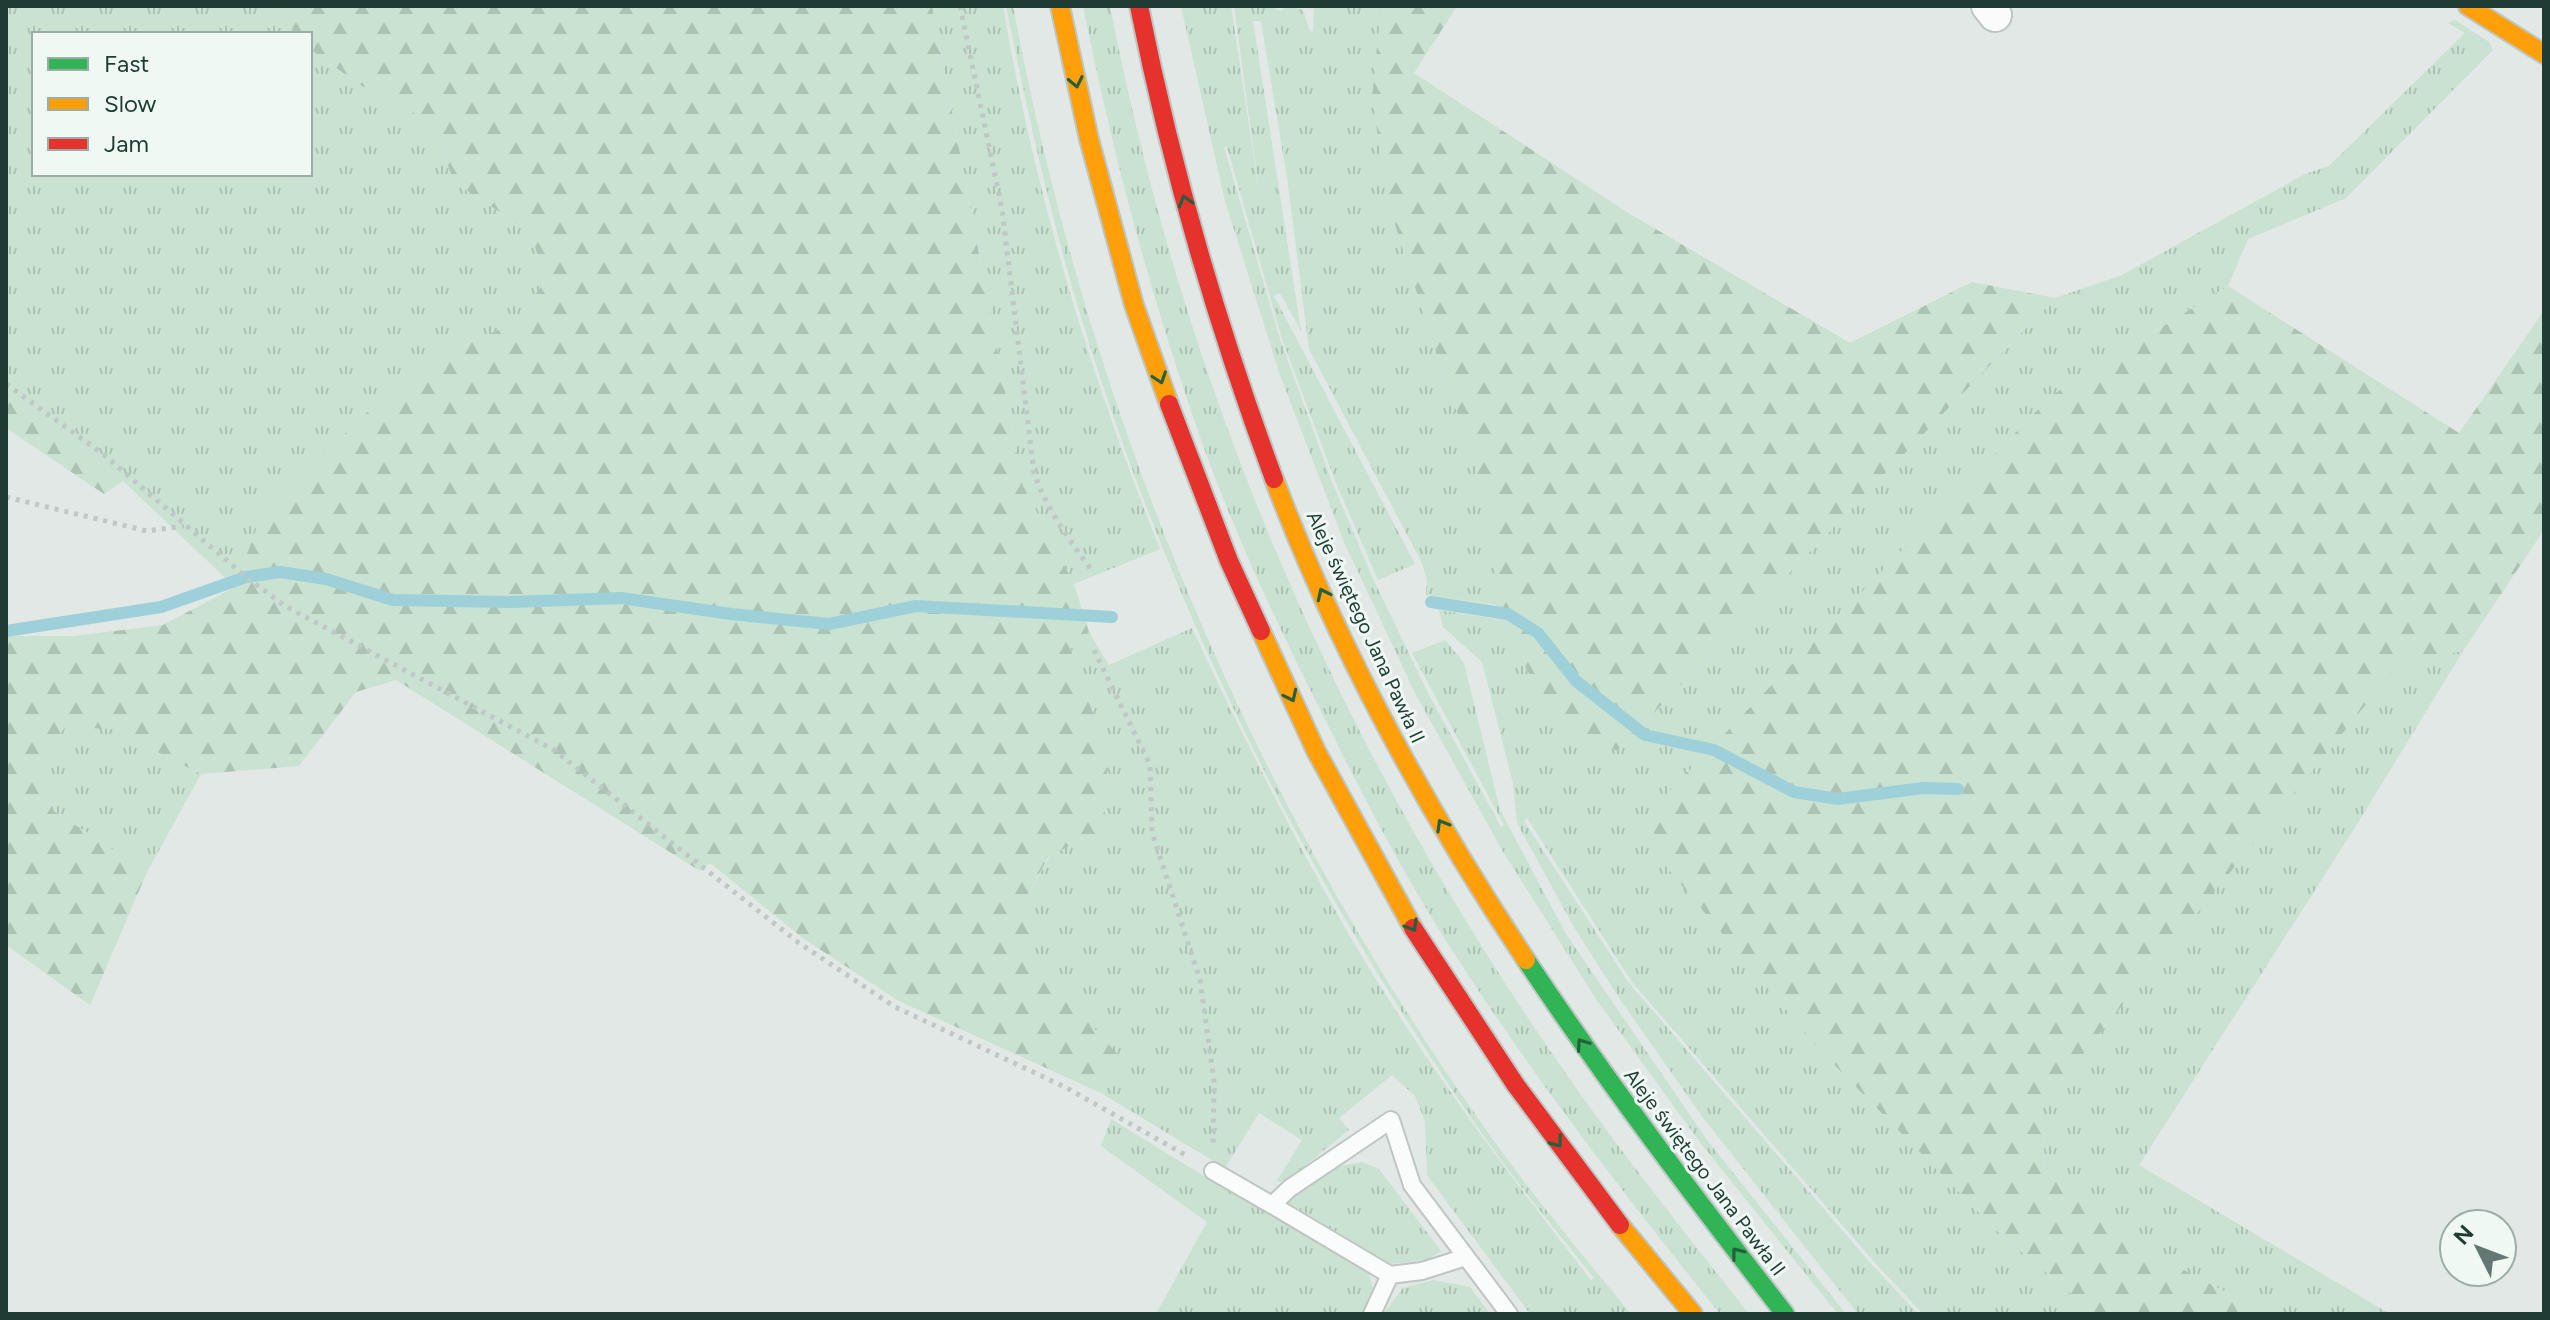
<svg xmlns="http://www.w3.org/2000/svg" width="2550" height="1320" font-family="Figtree,sans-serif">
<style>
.grass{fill:url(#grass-tufts)}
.forest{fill:url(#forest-firs)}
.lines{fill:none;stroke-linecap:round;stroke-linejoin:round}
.stream{stroke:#9ed0d9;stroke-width:12}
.lane-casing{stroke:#bec5c2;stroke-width:20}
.street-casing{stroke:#bec5c2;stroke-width:36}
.fast-casing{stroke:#bdc6c2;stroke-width:22}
.slow-casing{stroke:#bdc6c2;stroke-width:22}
.jam-casing{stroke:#bdc6c2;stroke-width:22}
.path{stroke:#bfc8c6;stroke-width:5;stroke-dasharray:4 6;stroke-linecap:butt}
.lane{stroke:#fafcfb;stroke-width:16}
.street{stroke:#fafcfb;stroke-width:32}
.fast{stroke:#30b455;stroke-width:18}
.slow{stroke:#ff9f0a;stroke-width:18}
.jam{stroke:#e5322d;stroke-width:18}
.oneway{stroke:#24603e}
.labels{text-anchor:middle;stroke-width:6;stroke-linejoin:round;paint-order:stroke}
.street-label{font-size:20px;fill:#1f3c34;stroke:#eff8f3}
</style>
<defs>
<pattern id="grass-tufts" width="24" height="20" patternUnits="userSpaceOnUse" patternTransform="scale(2)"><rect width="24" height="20" fill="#c9e2d1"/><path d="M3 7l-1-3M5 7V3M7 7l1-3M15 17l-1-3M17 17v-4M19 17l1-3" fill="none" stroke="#acc3b4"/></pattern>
<pattern id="forest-firs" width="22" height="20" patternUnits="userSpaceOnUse" patternTransform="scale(2)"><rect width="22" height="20" fill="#c9e2d1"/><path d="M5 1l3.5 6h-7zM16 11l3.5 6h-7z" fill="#acc3b4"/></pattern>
</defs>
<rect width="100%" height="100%" fill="#e1e8e5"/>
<!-- grass -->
<g class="grass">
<polygon points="6,6 280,6 294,34 34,34 34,174 310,174 310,49 360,85 432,122 454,182 531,233 545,281 517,321 453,351 263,512 235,587 123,481 6,397"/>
<path d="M 932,6 L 1003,6 C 1034,192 1090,375 1160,549 L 1074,584 L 1023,486 Z"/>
<path d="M 1006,6 L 1013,6 C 1091,425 1261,827 1516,1171 C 1553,1220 1592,1267 1631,1314 L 1530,1314 L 1427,1175 L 1425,1121 L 1415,1096 L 1392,1075 L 1339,1118 L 1349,1130 L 1285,1182 L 1277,1181 L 1302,1140 L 1259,1113 L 1225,1168 L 1101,1093 L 1119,1057 L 1039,968 L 1021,906 L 1108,756 L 1070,647 L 1089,632 L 1109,665 L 1192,628 C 1239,729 1289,829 1344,926 C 1416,1051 1502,1166 1591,1280 L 1594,1278 C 1566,1243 1537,1208 1510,1172 C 1474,1124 1442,1074 1410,1025 C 1265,799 1151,554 1075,297 C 1047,201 1026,104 1006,6 Z"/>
<path d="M 1083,6 L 1110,6 C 1182,375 1323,712 1532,1024 C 1599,1125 1674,1219 1749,1314 L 1720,1314 C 1629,1200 1540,1086 1461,964 C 1412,889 1370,811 1331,731 C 1282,635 1235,536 1199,434 C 1150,294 1112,151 1083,6 Z"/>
<polygon points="1181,6 1231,6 1261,205 1234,6 1270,6 1280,11 1289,6 1303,10 1310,32 1313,31 1314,6 1381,6 1388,203 1439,362 1490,505 1497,605 1426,595 1427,580 1422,563 1309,349 1288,184 1261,21 1253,21 1301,331 1280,293 1274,296 1415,564 1378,580 1336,483 1282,339 1227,147 1224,147 1280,339 1332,482 1374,581 1427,691 1501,827 1504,825 1412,653 1445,640 1464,663 1500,810 1566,934 1707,1140 1846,1314 1838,1314 1702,1145 1596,999 1502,850 1415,693 1344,542 1279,372 1225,201"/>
<polygon points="2455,20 2489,42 2493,50 2346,198 2248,239 2228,286 2052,395 1654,851 1817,1046 1996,1230 2095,1314 1923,1314 1876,1264 1632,982 1527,818 1524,821 1629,983 1873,1266 1918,1314 1858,1314 1704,1119 1619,998 1574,927 1517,823 1513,783 1482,662 1443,627 1439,610 1497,619 1558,723 1617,751 2055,298 2122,275 2305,174 2329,166 2465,33 2448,23"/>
<polygon points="2463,651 2356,826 2139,1165 2390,1314 2267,1314 2118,1235 2045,1172 2042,1105 2401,660"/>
<polygon points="65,727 112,728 201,774 147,872 54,811 37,763"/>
<polygon points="1111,1119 1225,1189 1368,1271 1375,1296 1363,1314 1156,1314 1207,1222 1101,1146"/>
<polygon points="1362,1162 1379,1169 1441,1251 1428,1260 1390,1264 1287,1202 1294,1194 1334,1167"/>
<polygon points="1433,1280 1470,1287 1490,1314 1383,1314 1403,1288"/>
</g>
<!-- forest -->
<g class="forest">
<polygon points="280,6 932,6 1023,486 1074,584 1089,632 1070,647 1108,756 1104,829 1049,856 1021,906 1039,968 1120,1057 1101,1093 899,1001 804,939 710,863 700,871 396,680 356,692 299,766 201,774 112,729 65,727 37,763 54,811 147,872 90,1005 6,945 6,636 74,636 163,625 235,587 262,513 378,402 453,351 517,321 545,281 531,233 454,182 432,122 360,85 310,49 310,34 294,34"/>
<polygon points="1381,6 1457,6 1414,73 1630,214 1850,343 1972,282 2055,298 1617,751 1558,723 1497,619 1490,505 1439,362 1388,203 1372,98"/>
<polygon points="2228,286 2459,433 2544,311 2544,530 2463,651 2401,661 2042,1105 2045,1172 2118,1235 2267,1314 2095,1314 1996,1230 1817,1047 1653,851 1655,806 2052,395"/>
<polygon points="6,397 123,481 104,494 6,428"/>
</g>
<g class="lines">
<!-- stream -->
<g class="stream">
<polyline points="1431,602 1508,614 1538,633 1576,681 1645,735 1714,750 1794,792 1838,799 1923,788 1958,789"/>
<polyline points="6,631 161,607 246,577 280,572 326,579 393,600 511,602 621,598 731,614 829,624 916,606 1112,617"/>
</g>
<!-- lane casing -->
<g class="lane-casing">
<g id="lane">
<polyline points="1213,1171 1272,1205"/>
<polyline points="1466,1257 1422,1271 1390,1275 1272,1205 1290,1188 1391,1120 1412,1185 1509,1314"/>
<polyline points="1372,1314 1390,1275"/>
</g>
</g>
<!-- street casing -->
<g class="street-casing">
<polyline id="street" points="1988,6 1995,15"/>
</g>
<!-- fast casing -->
<g class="fast-casing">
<path id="fast" d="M 1526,960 C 1607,1082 1695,1198 1785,1314"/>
</g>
<!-- slow casing -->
<g class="slow-casing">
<g id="slow">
<polyline points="1060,6 1089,139 1134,305 1169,404"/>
<polyline points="2468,6 2544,54"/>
<path d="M 1274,479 C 1338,649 1426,809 1526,960"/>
<polyline points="1261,631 1316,751 1413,928"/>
<polyline points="1620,1225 1693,1314"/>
</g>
</g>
<!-- jam casing -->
<g class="jam-casing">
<g id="jam">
<path d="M 1139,6 C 1171,167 1217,325 1274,479"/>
<polyline points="1169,404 1229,561 1261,631"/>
<polyline points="1413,928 1515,1084 1620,1225"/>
</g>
</g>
<!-- path -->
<g class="path">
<path d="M 960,6 L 1002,209 L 1034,473 C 1047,509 1067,537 1090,568"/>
<polyline points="6,384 103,454 246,577 285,606 554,750 799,943 895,1007 1065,1087 1189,1157"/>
<polyline points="6,497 147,531 184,526"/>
<polyline points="1094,650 1150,765 1152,832 1200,980 1214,1080 1213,1145"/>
</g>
<!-- lane -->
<use href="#lane" class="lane"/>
<!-- street -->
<use href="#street" class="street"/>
<!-- fast -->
<use href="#fast" class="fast"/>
<!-- slow -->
<use href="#slow" class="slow"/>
<!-- jam -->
<use href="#jam" class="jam"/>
</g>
<!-- one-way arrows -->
<defs><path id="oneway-chevron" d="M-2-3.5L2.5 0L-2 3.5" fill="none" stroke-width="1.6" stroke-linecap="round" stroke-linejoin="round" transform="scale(2)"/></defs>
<g class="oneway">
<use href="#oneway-chevron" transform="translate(1076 82) rotate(78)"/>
<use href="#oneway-chevron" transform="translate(1185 201) rotate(-106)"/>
<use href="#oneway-chevron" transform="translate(1160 378) rotate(71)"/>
<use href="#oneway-chevron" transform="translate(1323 594) rotate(-115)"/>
<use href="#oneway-chevron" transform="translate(1291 696) rotate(65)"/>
<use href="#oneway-chevron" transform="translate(1442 825) rotate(-120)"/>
<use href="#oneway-chevron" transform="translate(1412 926) rotate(60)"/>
<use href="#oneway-chevron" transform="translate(1582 1044) rotate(-125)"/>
<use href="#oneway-chevron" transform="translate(1557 1142) rotate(54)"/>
<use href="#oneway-chevron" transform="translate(1737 1253) rotate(-128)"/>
</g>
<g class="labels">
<!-- street labels -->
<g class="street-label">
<text transform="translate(1366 627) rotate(65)" y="7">Aleje świętego Jana Pawła II</text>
<text transform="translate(1705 1172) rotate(53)" y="7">Aleje świętego Jana Pawła II</text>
</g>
</g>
<!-- border -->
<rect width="2550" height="1320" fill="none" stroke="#1f3c34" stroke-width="16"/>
<!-- legend -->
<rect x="32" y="32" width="280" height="144" fill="#eff8f3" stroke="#9cada7" stroke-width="2"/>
<rect x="48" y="58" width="40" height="12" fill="#30b455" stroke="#9cada7" stroke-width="2"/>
<text x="104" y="72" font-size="24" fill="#1f3c34">Fast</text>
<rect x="48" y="98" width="40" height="12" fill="#ff9f0a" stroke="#9cada7" stroke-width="2"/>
<text x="104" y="112" font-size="24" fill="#1f3c34">Slow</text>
<rect x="48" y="138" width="40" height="12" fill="#e5322d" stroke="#9cada7" stroke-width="2"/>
<text x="104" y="152" font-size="24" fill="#1f3c34">Jam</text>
<!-- north arrow -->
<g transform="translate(2478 1248) rotate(312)"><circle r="38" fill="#eff8f3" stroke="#9cada7" stroke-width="2"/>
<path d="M0-6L14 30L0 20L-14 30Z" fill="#637872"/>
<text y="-12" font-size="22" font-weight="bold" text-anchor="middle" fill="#1f3c34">N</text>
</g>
</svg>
